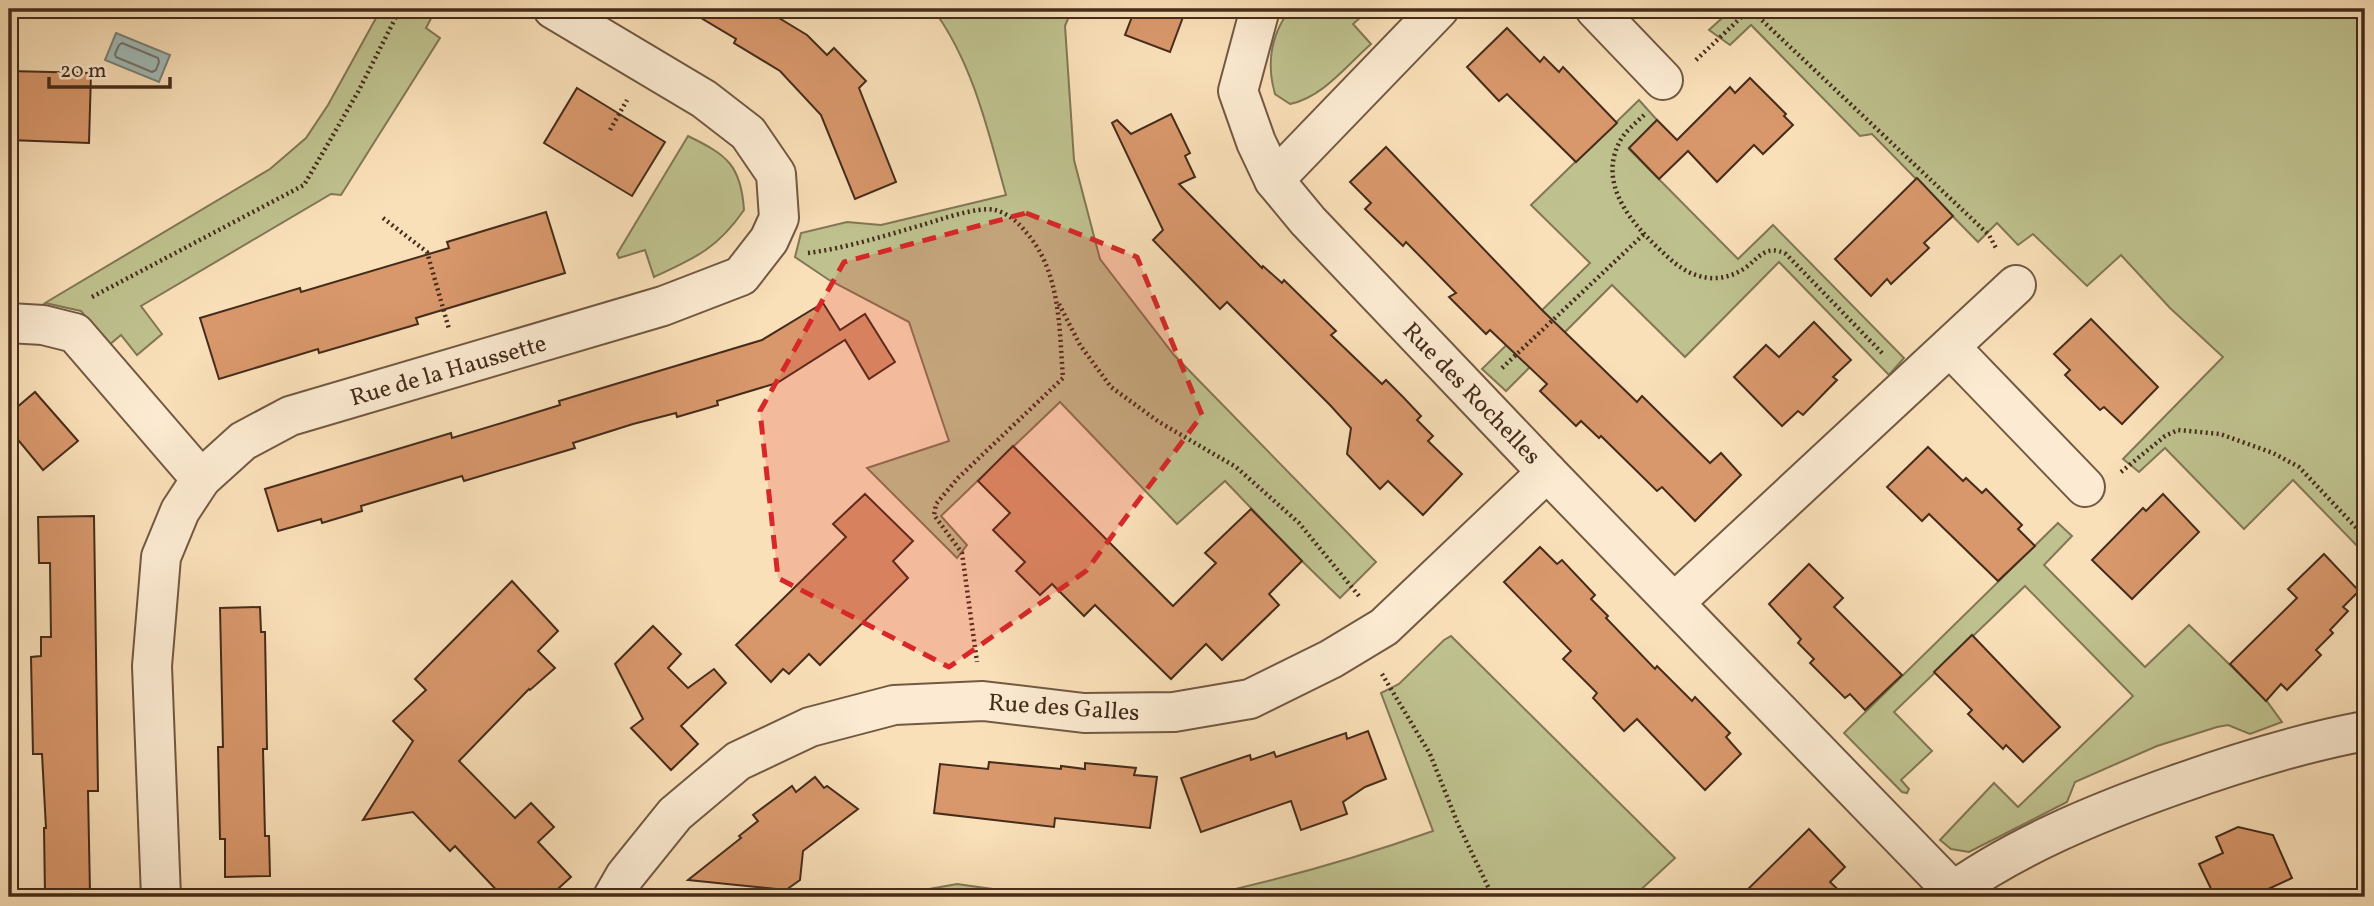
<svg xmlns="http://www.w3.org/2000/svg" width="2374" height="906" font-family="Vollkorn,serif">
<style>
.green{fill:#bfc28f;stroke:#827755;stroke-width:2}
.water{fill:#a1bbb8;stroke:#7c8279;stroke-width:2}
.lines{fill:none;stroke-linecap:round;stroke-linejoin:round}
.shore{stroke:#73746a;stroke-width:2}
.building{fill:#d9986c;stroke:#452c1b;stroke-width:2}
.minor-casing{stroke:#725942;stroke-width:42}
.path{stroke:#452c1b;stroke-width:4.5;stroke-dasharray:2 3.5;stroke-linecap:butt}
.minor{stroke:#fcebd2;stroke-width:38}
.marked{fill:#d62828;fill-opacity:0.2;stroke:#d62828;stroke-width:5;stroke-dasharray:14 9;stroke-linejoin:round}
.labels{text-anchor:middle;stroke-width:5;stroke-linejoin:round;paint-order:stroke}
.street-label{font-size:24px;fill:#452c1b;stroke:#fcebd2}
</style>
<rect width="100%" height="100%" fill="#fae0b9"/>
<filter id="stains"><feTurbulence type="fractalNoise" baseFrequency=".00286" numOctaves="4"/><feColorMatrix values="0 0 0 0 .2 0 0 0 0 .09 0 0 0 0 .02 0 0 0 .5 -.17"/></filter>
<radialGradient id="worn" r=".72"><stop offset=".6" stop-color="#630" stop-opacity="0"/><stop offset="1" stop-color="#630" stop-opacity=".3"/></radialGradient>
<!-- green -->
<g class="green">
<polygon points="381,9 436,9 426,28 440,38 341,195 331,194 141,306 162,334 137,355 121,335 109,345 81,311 45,303 270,169 306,138 328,105"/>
<path d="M 933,9 L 1072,9 L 1065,26 L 1074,160 L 1100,259 L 1174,355 L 1376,562 L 1340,598 L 1302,561 L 1225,481 L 1177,524 L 1060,402 L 941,516 L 967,545 L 957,558 L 867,468 L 949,441 L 909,322 L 829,280 L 795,257 L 801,233 L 847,222 L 881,225 L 1006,195 C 988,131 973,63 933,9 Z"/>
<path d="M 1290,9 L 1340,9 L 1342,11 L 1345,9 L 1370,9 L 1353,24 L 1371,44 C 1346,66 1323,97 1290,104 L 1275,94 C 1266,63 1271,35 1290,9 Z"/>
<polygon points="1732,9 2365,9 2365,554 2293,480 2244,529 2165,448 2139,472 2123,459 2223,357 2170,308 2121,255 2087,286 2033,234 2018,245 1997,223 1978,242 1872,134 1860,136 1751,25 1730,45 1709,30"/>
<polygon points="1639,100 1657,120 1629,149 1738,259 1773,225 1904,358 1889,375 1779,262 1685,357 1612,285 1506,391 1482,369 1590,263 1531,205"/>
<path d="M 688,136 C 727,155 741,165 744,210 C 717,249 695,258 654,277 L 645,250 L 619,258 L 617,254 Z"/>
<polygon points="2058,523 2072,536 2044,565 2145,667 2189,625 2266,700 2282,722 2250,734 2228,725 2217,727 2157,746 2075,782 2067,802 1969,852 1951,849 1940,840 1994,783 2018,807 2133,696 2025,586 1894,712 1932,751 1901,780 1909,789 1907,793 1902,792 1844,733"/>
<path d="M 1451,636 L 1675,858 L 1633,897 L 1200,897 C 1279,880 1357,858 1433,831 L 1381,693 L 1399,684 L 1444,640 Z"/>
<polygon points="957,884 1049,897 884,897"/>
</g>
<!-- water -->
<polygon class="water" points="116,33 170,55 159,82 105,60"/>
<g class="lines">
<!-- shore -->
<polygon class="shore" points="122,43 158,58 159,62 156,70 152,72 116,57 115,54 119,45"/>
</g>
<!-- building -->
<g class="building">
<polygon points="686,9 764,9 807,35 827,55 834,48 866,81 859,88 896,182 855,199 821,115 780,71 734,43 736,39"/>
<polygon points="1135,9 1186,9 1170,52 1125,35"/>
<polygon points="1507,28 1540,62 1544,57 1559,72 1563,67 1617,123 1576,162 1507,94 1499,101 1467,67"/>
<polygon points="9,71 91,73 89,143 9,140"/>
<polygon points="1750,78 1786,114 1784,116 1793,125 1763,154 1754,145 1717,182 1688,151 1659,179 1629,148 1657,120 1677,140 1730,87 1735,93"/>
<polygon points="577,88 665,142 632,196 544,143"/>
<polygon points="1171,114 1190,153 1185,156 1195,177 1179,184 1262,268 1263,266 1282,283 1284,280 1336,331 1331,335 1382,384 1386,380 1403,397 1421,416 1417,420 1433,436 1428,441 1462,474 1423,515 1388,481 1380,489 1347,454 1351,428 1330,405 1227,302 1220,309 1153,240 1163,230 1112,123 1117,120 1131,134"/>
<polygon points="1386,147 1542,310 1637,402 1642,396 1710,463 1721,453 1741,475 1695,521 1662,487 1657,491 1601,436 1599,438 1581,421 1576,426 1540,391 1547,384 1490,330 1486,334 1449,297 1456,293 1406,242 1403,246 1365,209 1371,203 1350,182"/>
<polygon points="1917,178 1953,216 1924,243 1929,248 1891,284 1887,279 1871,296 1835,259"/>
<polygon points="546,212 565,273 416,318 418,324 319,353 318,349 219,379 200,318 300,288 301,292 449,248 447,242"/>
<polygon points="823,303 840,330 865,314 895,362 869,379 845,340 777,383 717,401 718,405 677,417 676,413 633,424 573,443 575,448 464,481 462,476 361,506 362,511 322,523 321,519 278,531 265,489 451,433 452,438 518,418 560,405 559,401 762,340"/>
<polygon points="2091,319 2158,387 2122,424 2104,407 2100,410 2065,375 2070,370 2054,354"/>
<polygon points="1814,322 1851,360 1833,377 1837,380 1803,415 1798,411 1782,426 1734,377 1766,345 1779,357"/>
<polygon points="35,392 78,441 43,470 9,429 9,414"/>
<polygon points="1013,446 1173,606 1216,563 1205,553 1251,509 1302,561 1269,594 1279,605 1222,660 1206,644 1171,679 1095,605 1084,616 1052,584 1040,595 1016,571 1025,562 993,530 1010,513 978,481"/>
<polygon points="1928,447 1963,481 1966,478 1982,493 1986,489 2022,525 2018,529 2035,546 1998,581 1929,514 1922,521 1887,487"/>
<polygon points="865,494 913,541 893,561 908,578 820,665 809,654 789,674 783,669 771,682 736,645 846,537 833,524"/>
<polygon points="2163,494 2199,532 2132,599 2092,560 2143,508 2146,511"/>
<polygon points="94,516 98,791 88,791 90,893 45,894 44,828 46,828 42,754 33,754 31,657 41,656 41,637 51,637 50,563 39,563 38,517"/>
<polygon points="1540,547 1557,564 1562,560 1595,595 1591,599 1608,616 1606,618 1655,669 1657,666 1692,701 1695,697 1730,733 1726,737 1741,754 1705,790 1637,719 1624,731 1593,698 1597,693 1563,659 1571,651 1504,582"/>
<polygon points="2324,554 2359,591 2343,607 2348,611 2330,630 2333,633 2316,650 2321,655 2287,690 2281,684 2266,701 2230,664 2297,598 2288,589"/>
<polygon points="1809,564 1843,598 1834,607 1902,675 1865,710 1850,694 1845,698 1810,663 1814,659 1798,643 1801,639 1769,604"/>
<polygon points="512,581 558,631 538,651 555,668 530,690 529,689 459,761 515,818 531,803 554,827 538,842 571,877 549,897 503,897 455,846 450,851 413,812 363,820 413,741 393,721 426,690 415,679"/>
<polygon points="260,607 261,632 265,632 267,749 263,749 265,836 269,836 270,876 225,877 225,839 220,839 218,747 223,747 220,608"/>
<polygon points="653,626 681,654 668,668 688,688 714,669 726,683 681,726 698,744 671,770 631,728 643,719 615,664"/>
<polygon points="1972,635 2060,727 2023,762 2006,745 2003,749 1968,714 1972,710 1934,672"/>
<polygon points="1368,731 1386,779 1365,787 1343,802 1347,814 1301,830 1291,801 1201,832 1181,778 1250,755 1251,760 1274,752 1276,757 1346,733 1347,739"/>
<polygon points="989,762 1061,769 1061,766 1085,769 1085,763 1136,768 1134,775 1157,777 1150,828 1055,818 1054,827 934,813 940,764 988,769"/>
<polygon points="815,777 824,788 827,786 858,809 803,851 800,880 786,890 688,880 741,838 739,836 758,821 753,815 792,786 796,792"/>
<polygon points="2238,827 2273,835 2292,878 2251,897 2215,897 2199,864 2223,853 2216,837"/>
<polygon points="1809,829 1845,867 1830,882 1846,897 1740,897"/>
</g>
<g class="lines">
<!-- minor casing -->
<g class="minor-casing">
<g id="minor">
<polyline points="1260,9 1238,91 1256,142 1274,180 1308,221 1547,472 1953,891"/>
<polyline points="1595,9 1663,80"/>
<polyline points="1274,180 1439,9"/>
<polyline points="9,323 43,325 75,333 201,479"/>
<polyline points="1950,347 2085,487"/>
<polyline points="1674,603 2016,285"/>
<polyline points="161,897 152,666 161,557 180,511 201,479 243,441 290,416 663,306 741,276 769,240 779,218 776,174 748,133 704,99 553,9"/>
<polyline points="613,897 625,876 675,814 738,761 810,727 894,705 983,701 1084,713 1174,712 1250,699 1331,659 1384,627 1547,472"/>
<path d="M 1945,897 C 2013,847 2096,813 2175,785 C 2237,763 2300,743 2365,731"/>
</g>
</g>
<!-- path -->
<g class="path">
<polyline points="1750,9 1989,235 1997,250"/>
<polyline points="1696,60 1750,9"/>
<path d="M 1644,115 C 1636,123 1624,132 1619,143 C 1599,183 1629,220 1656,246 C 1672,261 1686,276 1710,278 C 1722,279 1735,275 1745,268 C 1760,257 1766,244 1786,254 L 1884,355"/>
<polyline points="610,130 627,100"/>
<polyline points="383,218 427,252 449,329"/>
<path d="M 808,253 C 846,248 884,236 922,225 C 939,220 978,206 995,210 C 1007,213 1018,222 1025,231 C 1061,271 1059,327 1063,378 L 958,478 L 936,504 L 934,515 L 962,553 L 977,662"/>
<polyline points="92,297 304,185 358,92 400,9"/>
<polyline points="1059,304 1080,345 1111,387 1159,422 1236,467 1299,523 1359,596"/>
<polyline points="1502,368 1644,234"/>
<polyline points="2121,472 2165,436 2178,430 2220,434 2273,453 2299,467 2365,537"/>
<polyline points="1382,674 1430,754 1458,824 1493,897"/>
</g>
<!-- minor -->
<use href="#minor" class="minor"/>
</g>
<!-- marked area -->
<path class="marked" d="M 1026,213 L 1137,257 L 1202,415 L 1086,571 L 949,667 L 778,578 L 760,411 L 844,262 Z"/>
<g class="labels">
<!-- street labels -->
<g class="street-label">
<text transform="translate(448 370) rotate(-16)" y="8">Rue de la Haussette</text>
<text transform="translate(1472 393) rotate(46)" y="8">Rue des Rochelles</text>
<text transform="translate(1064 707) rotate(4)" y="8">Rue des Galles</text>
</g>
</g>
<!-- margin -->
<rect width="2374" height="906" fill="none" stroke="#fae0b9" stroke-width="35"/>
<rect x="10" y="10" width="2353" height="885" fill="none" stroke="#452c1b" stroke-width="3.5"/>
<rect x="18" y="18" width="2339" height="871" fill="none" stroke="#452c1b" stroke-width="2"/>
<!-- scale -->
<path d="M49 77v10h121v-10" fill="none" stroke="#452c1b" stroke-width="3.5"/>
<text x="60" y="77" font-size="21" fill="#452c1b" stroke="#fcebd2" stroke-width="5" paint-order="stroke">20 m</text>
<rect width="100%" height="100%" filter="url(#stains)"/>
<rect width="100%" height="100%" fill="url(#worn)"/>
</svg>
